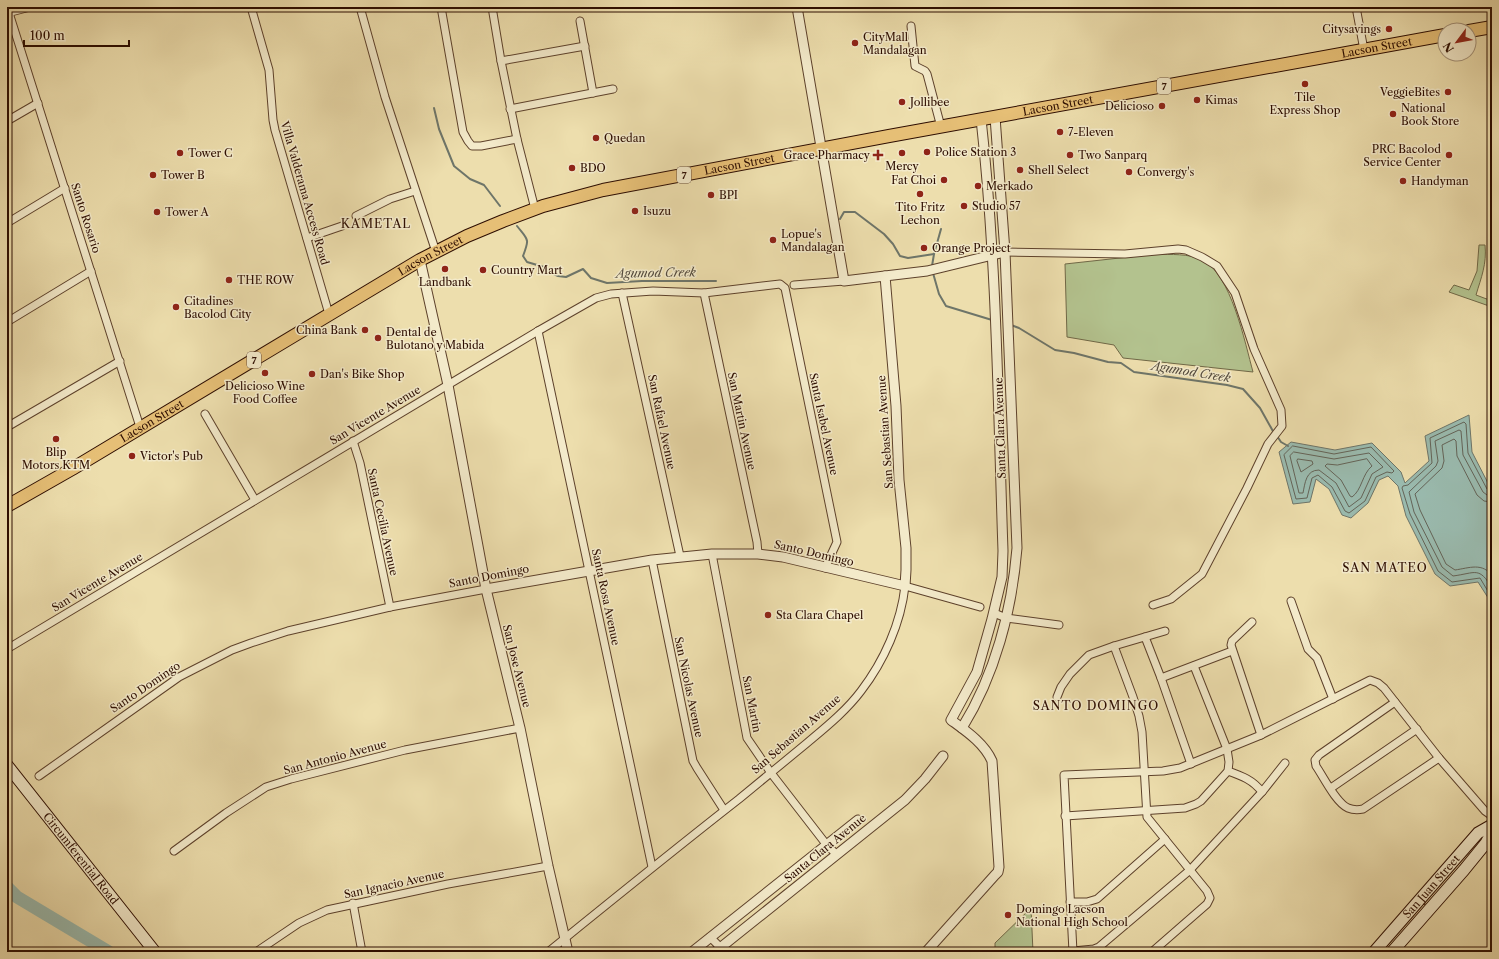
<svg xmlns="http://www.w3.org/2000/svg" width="1499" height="959" font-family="'Libre Caslon Text',serif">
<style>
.green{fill:#b3c28e;stroke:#706847}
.water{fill:#9abbaf;stroke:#6e7569}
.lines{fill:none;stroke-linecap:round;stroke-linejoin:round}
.shore{stroke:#646458;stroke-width:1}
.stream{stroke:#6e7569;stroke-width:2}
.river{stroke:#9abbaf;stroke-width:13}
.minor-casing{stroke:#5d412b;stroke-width:9}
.tertiary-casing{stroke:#5d412b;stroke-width:11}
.secondary-casing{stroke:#2d0d00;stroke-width:13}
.primary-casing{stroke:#2d0d00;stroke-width:14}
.minor{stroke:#f3eaca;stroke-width:7}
.tertiary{stroke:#f3eaca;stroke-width:9}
.secondary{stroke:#f3eaca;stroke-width:11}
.primary{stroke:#e6bf76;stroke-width:12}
.poi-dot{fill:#8f2418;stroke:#f3eaca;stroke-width:1.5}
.labels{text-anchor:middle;stroke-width:3;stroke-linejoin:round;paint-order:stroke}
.shield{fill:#f3eaca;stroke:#684f3d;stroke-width:1}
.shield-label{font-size:10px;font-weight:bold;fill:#2d0d00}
.poi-label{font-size:11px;fill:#2d0d00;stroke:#f3eaca;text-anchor:start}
.street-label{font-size:11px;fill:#2d0d00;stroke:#f3eaca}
.neighbourhood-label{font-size:12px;letter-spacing:1px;fill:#2d0d00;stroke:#f3eaca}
.water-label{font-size:12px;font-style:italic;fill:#534a3d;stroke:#f3eaca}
</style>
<rect width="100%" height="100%" fill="#eddead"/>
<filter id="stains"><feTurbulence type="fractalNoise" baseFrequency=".005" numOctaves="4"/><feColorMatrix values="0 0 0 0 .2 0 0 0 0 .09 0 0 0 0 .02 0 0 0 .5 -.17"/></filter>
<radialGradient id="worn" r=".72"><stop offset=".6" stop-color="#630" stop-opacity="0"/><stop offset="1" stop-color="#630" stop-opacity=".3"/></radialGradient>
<!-- green -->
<g class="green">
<path d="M 1479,245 L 1485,245 C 1487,264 1481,278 1476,295 L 1492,301 L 1492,307 L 1449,292 L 1454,285 L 1469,290 L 1477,271 Z"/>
<path d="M 1156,254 C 1171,255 1188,253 1202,260 C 1231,273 1245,343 1253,372 L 1123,358 L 1114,345 L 1067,337 L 1065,264 Z"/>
<polygon points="1031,908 1033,952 995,952 995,943"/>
</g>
<!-- water -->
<polygon class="water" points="1469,415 1472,452 1490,487 1492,488 1492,604 1478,582 1450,586 1435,574 1406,516 1398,486 1388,476 1379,480 1368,503 1351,518 1342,515 1329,489 1316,479 1310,502 1293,504 1279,452 1291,442 1335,450 1372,443 1401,472 1405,483 1429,461 1425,436"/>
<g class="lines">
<!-- shore -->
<g class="shore">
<polygon points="1293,446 1334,454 1371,447 1394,471 1392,473 1387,472 1376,477 1365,501 1349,513 1345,511 1332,487 1318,475 1312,478 1307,498 1296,499 1284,455"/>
<path d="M 1294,452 L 1334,459 L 1369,453 L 1383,467 L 1372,474 L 1361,498 L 1349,507 L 1336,483 L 1319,470 C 1306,470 1305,483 1303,493 L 1299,493 L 1290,456 Z"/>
<polygon points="1298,459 1312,461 1313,464 1301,472 1297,461"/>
<path d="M 1367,459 L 1372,466 C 1362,474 1362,490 1352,497 L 1350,496 L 1341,480 L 1325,466 L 1327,464 L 1337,465 Z"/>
<polyline points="1492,491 1487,489 1468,453 1466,424 1464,422 1430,438 1432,463 1408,485 1403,486 1402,488 1410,514 1438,571 1452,582 1480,578 1492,598"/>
<path d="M 1492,496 L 1487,495 L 1483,492 L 1463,455 L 1461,431 L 1459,430 L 1435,441 L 1438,461 L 1436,466 L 1409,492 L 1414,512 L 1442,567 L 1453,576 C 1476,573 1479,566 1492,588"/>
<path d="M 1492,502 L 1484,501 L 1477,495 L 1457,456 L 1456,441 L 1454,439 L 1442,445 L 1444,461 L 1442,468 L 1415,494 L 1420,510 L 1446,564 L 1455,570 C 1469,568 1483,562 1492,576"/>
</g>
<!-- stream -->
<g class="stream">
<polyline points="434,108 439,129 454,166 470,179 484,185 500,206"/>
<polyline points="840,219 844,212 855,212 884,234 893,244 900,256 908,258 934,254"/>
<path d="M 517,226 C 528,240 530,238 523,256 L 527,262 L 544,267 L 549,272 L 558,276 L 566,277 L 583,269 L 591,278 L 607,283 L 642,281 L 716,281"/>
<polyline points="932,266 934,254 941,229"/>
<polyline points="933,273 939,294 946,306 992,320"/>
<polyline points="1011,325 1019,328 1055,350 1074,353 1108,362 1121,363 1134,372 1227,385 1243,389 1260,408 1274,433"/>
<polyline points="1277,436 1281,442 1288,446"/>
</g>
<!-- river -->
<polyline class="river" points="7,887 17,897 109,952"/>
<!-- minor casing -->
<g class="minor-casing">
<g id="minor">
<polyline points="30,7 11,12 10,16 140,427"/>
<polyline points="251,7 269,70 273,120 275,130 329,314"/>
<polyline points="360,7 385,97 436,252"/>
<polyline points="441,7 463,132 468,141 472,146 481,146 517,139"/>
<polyline points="492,7 501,61 517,139 535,209"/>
<polyline points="1356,7 1364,50"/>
<polyline points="580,21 593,93"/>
<polyline points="911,26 915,66 925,71 927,74 941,127"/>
<polyline points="501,61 585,46"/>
<polyline points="510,109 613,89"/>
<polyline points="7,121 38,103"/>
<polyline points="356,216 390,199 415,191"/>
<polyline points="7,223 65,188"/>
<polyline points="307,238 342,226"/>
<polyline points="1005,252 1125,254 1178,249 1186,250 1202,257 1217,266 1235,293 1254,349 1281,410 1282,426 1268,444 1247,488 1202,574 1171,599 1153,605"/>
<polyline points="794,285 844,281"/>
<polyline points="622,293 680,556"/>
<polyline points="704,293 757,542 758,554"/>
<polyline points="7,322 91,271"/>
<polyline points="538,331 652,867"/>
<polyline points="205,414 255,500"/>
<polyline points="7,427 120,361"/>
<polyline points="353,441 360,463 390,607"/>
<polyline points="712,554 747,738 771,773 826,844 836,854"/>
<polyline points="652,560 693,761 697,768 724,810"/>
<polyline points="1291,601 1308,649 1317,658 1333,699"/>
<polyline points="994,613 1006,618 1059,625"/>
<polyline points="1252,622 1232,641 1231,645 1261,735"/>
<polyline points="1145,637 1161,678 1191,764"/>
<polyline points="1114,646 1133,697 1139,716 1142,732 1147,817 1207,891 1210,898 1207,904 1152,952"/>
<polyline points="7,649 538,331 596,298 611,294 653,291 704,293 780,284 785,288 837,542 825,568"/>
<polyline points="1161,678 1232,651"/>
<polyline points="1057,697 1061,687 1070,674 1089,655 1114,646 1165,631"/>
<path d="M 1395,702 L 1319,755 L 1315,760 L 1316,766 C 1323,776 1336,803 1348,808 C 1353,810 1358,810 1363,809 L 1439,758"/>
<path d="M 1228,771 C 1242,776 1253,780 1262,792"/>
<polyline points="39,776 179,677 232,650 251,643 288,631 390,607 486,589"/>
<polyline points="1331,788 1417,729"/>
<polyline points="1065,816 1185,808 1196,804 1201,801 1228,771 1229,762 1227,749 1194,666"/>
<polyline points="174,851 226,813 266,787 291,779 405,750 520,728"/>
<polyline points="1070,902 1087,902 1097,899 1165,839"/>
<polyline points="353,903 362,952"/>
<polyline points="710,937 725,952"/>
<polyline points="1073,951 1094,949 1099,947 1190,870 1262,792 1285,763"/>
<polyline points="256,952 299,923 327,910 448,884 548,866"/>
<path d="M 548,952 C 611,901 675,849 739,799 C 762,780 784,762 807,743 C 826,727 846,711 861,691 C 884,661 901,623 905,586 L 980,607"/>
<polyline points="1073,952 1064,775 1163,771 1180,768 1261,735 1370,680 1378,683 1384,688 1439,758 1485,811 1492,816"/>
</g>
</g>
<!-- tertiary casing -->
<g class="tertiary-casing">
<g id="tertiary">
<polyline points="797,7 844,281 885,276"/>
<polyline points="420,260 448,385 486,589 520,728 548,866 568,952"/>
<polyline points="486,589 652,560 712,554 758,554 783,557 905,586 906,570 906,548 899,480 896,406 885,276 927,271 1005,252"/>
<path d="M 962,728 C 995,675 1012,610 1017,548 L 1005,252 L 995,117"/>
<polyline points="692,952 858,820"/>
<polyline points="715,952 905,800 925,779 943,756"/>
<path d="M 926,952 L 995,875 L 998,872 L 999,867 L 992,761 C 984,743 966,731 951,720 L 977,672 L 992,619 L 1002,577 L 1003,551 C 998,407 997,262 981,119"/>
</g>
</g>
<!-- secondary casing -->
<g class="secondary-casing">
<g id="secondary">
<path id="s1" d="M 7,765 L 155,952"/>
<path id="s2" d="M 1374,952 L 1478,833 L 1492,825"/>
<polyline points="1392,952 1464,870 1486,843 1491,834 1492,826"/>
</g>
</g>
<!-- primary casing -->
<g class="primary-casing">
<g id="primary">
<polyline points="1469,31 1492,27"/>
<path id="s3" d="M 7,506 L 72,469 L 420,260 L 467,236 L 503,221 L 543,206 L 603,190 L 889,136 L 1445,35"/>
</g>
</g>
<!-- minor -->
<use href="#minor" class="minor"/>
<!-- tertiary -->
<use href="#tertiary" class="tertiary"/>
<!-- secondary -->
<use href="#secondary" class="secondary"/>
<!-- primary -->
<use href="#primary" class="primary"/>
</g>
<!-- markers -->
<g class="poi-dot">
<circle cx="1389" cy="29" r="4"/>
<circle cx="855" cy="43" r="4"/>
<circle cx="1305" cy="84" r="4"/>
<circle cx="1448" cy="92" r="4"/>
<circle cx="1197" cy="100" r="4"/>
<circle cx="902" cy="102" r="4"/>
<circle cx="1162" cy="106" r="4"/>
<circle cx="1393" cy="114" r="4"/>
<circle cx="1060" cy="132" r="4"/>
<circle cx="596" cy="138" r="4"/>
<circle cx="927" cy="152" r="4"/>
<circle cx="180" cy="153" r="4"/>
<circle cx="902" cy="153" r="4"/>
<path d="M876 149h4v4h4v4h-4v4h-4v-4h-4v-4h4z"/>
<circle cx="1070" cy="155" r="4"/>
<circle cx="1449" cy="155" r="4"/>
<circle cx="572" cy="168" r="4"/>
<circle cx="1020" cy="170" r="4"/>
<circle cx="1129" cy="172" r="4"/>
<circle cx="153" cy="175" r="4"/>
<circle cx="944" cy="180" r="4"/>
<circle cx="1403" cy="181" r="4"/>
<circle cx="978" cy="186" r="4"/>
<circle cx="920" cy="194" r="4"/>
<circle cx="711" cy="195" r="4"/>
<circle cx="964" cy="206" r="4"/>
<circle cx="635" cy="211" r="4"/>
<circle cx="157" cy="212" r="4"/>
<circle cx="773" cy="240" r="4"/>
<circle cx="924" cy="248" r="4"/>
<circle cx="445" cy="269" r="4"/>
<circle cx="483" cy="270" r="4"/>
<circle cx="229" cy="280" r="4"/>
<circle cx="176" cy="307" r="4"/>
<circle cx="365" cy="330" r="4"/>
<circle cx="378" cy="338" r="4"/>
<circle cx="265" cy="373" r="4"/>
<circle cx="312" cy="374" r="4"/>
<circle cx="56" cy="439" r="4"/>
<circle cx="132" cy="456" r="4"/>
<circle cx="768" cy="615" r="4"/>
<circle cx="1008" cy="915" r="4"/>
</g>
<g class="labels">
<!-- shield labels -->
<g class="shield">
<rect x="1157" y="78" width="14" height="16" rx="3"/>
<rect x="677" y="167" width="14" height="16" rx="3"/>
<rect x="247" y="352" width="14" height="16" rx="3"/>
</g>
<g class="shield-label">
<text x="1164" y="90">7</text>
<text x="684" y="179">7</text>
<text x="254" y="364">7</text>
</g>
<!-- poi labels -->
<g class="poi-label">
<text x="1381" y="33" text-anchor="end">Citysavings</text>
<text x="863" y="41">CityMall<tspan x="863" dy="13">Mandalagan</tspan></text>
<text x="1440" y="96" text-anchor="end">VeggieBites</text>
<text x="1305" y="101" text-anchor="middle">Tile<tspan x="1305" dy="13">Express Shop</tspan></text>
<text x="1205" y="104">Kimas</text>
<text x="910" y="106">Jollibee</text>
<text x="1154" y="110" text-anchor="end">Delicioso</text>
<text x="1401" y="112">National<tspan x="1401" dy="13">Book Store</tspan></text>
<text x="1068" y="136">7-Eleven</text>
<text x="604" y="142">Quedan</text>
<text x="1441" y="153" text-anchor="end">PRC Bacolod<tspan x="1441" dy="13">Service Center</tspan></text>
<text x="935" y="156">Police Station 3</text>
<text x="188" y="157">Tower C</text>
<text x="870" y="159" text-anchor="end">Grace Pharmacy</text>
<text x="1078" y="159">Two Sanparq</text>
<text x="902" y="170" text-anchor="middle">Mercy</text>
<text x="580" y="172">BDO</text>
<text x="1028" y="174">Shell Select</text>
<text x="1137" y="176">Convergy's</text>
<text x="161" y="179">Tower B</text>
<text x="936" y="184" text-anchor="end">Fat Choi</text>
<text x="1411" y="185">Handyman</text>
<text x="986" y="190">Merkado</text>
<text x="719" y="199">BPI</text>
<text x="972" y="210">Studio 57</text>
<text x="920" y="211" text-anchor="middle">Tito Fritz<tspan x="920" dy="13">Lechon</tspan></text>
<text x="643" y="215">Isuzu</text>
<text x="165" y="216">Tower A</text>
<text x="781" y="238">Lopue's<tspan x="781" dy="13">Mandalagan</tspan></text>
<text x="932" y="252">Orange Project</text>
<text x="491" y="274">Country Mart</text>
<text x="237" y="284">THE ROW</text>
<text x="445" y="286" text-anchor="middle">Landbank</text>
<text x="184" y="305">Citadines<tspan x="184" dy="13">Bacolod City</tspan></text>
<text x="357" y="334" text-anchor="end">China Bank</text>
<text x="386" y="336">Dental de<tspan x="386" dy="13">Bulotano y Mabida</tspan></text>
<text x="320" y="378">Dan's Bike Shop</text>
<text x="265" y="390" text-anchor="middle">Delicioso Wine<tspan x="265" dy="13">Food Coffee</tspan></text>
<text x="56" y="456" text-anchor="middle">Blip<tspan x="56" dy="13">Motors KTM</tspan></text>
<text x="140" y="460">Victor's Pub</text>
<text x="776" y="619">Sta Clara Chapel</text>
<text x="1016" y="913">Domingo Lacson<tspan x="1016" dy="13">National High School</tspan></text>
</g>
<!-- street labels -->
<g class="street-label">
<text dy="4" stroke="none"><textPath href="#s3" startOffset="1464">Lacson Street</textPath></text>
<text dy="4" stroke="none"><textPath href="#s3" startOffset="1140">Lacson Street</textPath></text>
<text dy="4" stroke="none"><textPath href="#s3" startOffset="816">Lacson Street</textPath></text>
<text transform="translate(305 193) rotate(74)" y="4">Villa Valderama Access Road</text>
<text transform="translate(86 218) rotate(72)" y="4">Santo Rosario</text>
<text dy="4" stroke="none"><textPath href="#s3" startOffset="492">Lacson Street</textPath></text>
<text transform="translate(375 415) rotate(-31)" y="4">San Vicente Avenue</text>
<text dy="4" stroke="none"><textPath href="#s3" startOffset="168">Lacson Street</textPath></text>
<text transform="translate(742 421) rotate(78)" y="4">San Martin Avenue</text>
<text transform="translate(662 422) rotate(78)" y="4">San Rafael Avenue</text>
<text transform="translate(824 424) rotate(78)" y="4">Santa Isabel Avenue</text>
<text transform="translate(1000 428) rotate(-92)" y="4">Santa Clara Avenue</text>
<text transform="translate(885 432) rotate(-94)" y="4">San Sebastian Avenue</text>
<text transform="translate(383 522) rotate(78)" y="4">Santa Cecilia Avenue</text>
<text transform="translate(814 553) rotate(13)" y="4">Santo Domingo</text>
<text transform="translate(489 576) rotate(-11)" y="4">Santo Domingo</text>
<text transform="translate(97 582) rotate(-31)" y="4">San Vicente Avenue</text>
<text transform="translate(606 597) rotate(78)" y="4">Santa Rosa Avenue</text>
<text transform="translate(517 666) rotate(76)" y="4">San Jose Avenue</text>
<text transform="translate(145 687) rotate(-34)" y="4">Santo Domingo</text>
<text transform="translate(689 687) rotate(78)" y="4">San Nicolas Avenue</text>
<text transform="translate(752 704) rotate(79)" y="4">San Martin</text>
<text transform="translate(796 734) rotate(-41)" y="4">San Sebastian Avenue</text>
<text transform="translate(335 757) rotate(-15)" y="4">San Antonio Avenue</text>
<text transform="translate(825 848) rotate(-39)" y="4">Santa Clara Avenue</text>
<text dy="4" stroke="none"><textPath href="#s1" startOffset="119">Circumferential Road</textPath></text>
<text transform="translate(394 884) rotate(-12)" y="4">San Ignacio Avenue</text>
<text dy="4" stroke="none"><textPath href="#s2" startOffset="87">San Juan Street</textPath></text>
</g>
<!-- neighbourhood labels -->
<g class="neighbourhood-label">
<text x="376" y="228">KAMETAL</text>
<text x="1385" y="572">SAN MATEO</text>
<text x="1096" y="710">SANTO DOMINGO</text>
</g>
<!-- water labels -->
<g class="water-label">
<text transform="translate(656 273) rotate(-1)" y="4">Agumod Creek</text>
<text transform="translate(1191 372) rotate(9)" y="4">Agumod Creek</text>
</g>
</g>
<!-- margin -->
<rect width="1499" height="959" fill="none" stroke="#eddead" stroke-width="24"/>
<rect x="8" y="8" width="1483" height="943" fill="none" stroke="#2d0d00" stroke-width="2"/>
<rect x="12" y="12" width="1475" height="935" fill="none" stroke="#2d0d00"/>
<!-- north arrow -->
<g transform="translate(1457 42) rotate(238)"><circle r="19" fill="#f3eaca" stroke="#a49279"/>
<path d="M0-3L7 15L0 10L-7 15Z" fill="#8f2418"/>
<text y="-6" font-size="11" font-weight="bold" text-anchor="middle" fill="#2d0d00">N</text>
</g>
<!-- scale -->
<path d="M24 40v6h105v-6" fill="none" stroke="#2d0d00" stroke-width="2"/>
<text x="30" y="40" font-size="12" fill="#2d0d00" stroke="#f3eaca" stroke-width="3" paint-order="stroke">100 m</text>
<rect width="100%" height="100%" filter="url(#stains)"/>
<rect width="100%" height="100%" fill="url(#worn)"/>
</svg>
